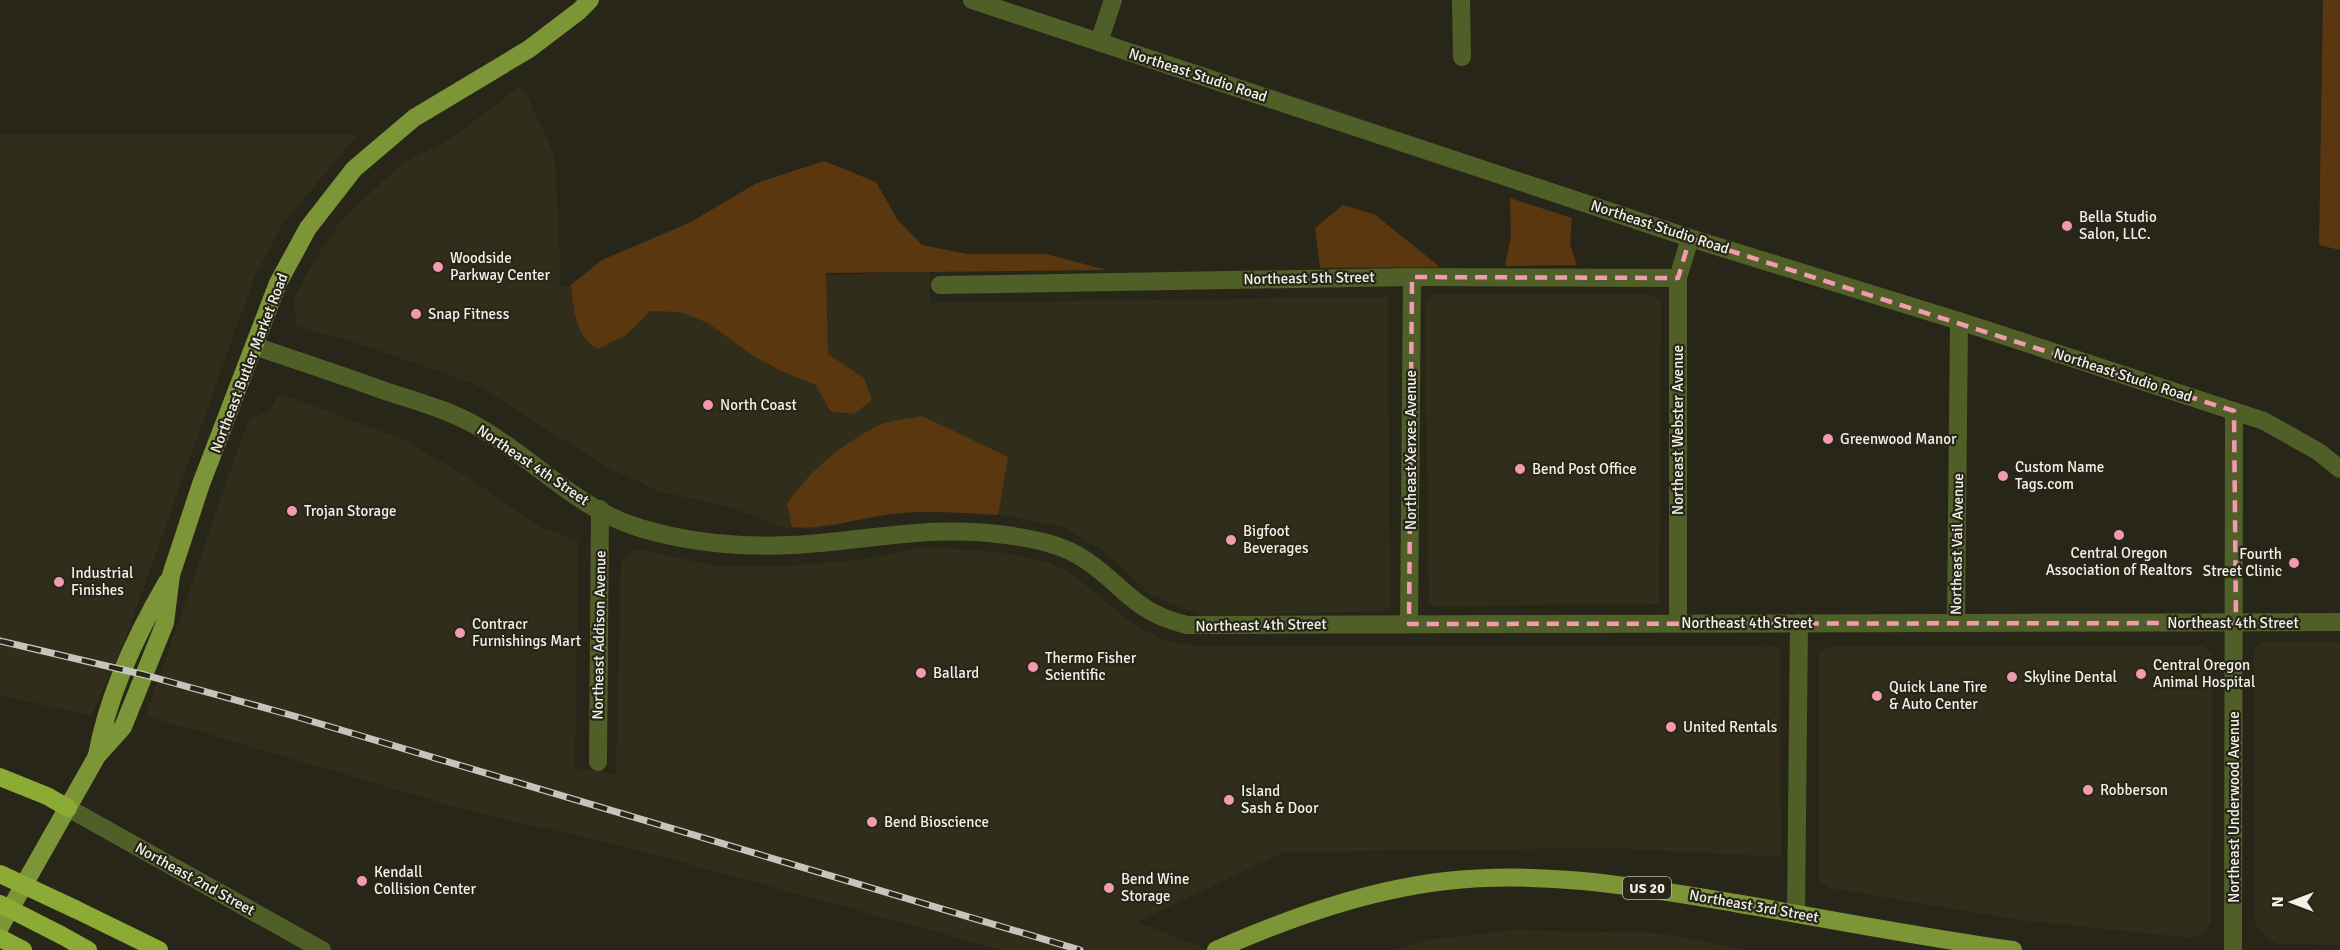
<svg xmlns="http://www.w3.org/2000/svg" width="2340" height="950" font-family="Signika,sans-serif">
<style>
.built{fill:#302e1a}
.green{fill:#5b3710}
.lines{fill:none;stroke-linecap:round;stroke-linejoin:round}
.minor{stroke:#4f5f27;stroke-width:18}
.major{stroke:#7b9537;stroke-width:18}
.highway{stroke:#8bab35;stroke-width:18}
.rail-casing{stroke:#c6c5bb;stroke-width:7}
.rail{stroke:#282619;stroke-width:4.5;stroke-dasharray:14;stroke-linecap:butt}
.highway-bridge{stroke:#8bab35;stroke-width:18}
.marked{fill:none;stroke:#f29aaf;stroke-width:4.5;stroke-dasharray:12 8;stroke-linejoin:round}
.poi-dot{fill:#f29aaf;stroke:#282619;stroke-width:2}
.labels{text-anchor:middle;stroke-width:4.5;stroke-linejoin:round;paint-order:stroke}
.shield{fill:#282619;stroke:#b5b4aa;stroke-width:1.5}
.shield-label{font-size:14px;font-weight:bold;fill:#f2f1e8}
.street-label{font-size:15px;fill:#f2f1e8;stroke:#282619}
.poi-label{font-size:15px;fill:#f2f1e8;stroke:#282619;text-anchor:start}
</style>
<rect width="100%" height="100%" fill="#282619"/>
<!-- built -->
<g class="built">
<polygon points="522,85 555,156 561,286 930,271 930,303 1388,297 1390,608 1383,611 1203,616 1149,594 1104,551 1064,527 1003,515 925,511 890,514 812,529 783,527 729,507 661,492 610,469 475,384 350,341 296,326 294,299 312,264 339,223 402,163 449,140"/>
<polygon points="0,135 357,135 283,223 254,278 125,640 91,716 0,695"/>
<polygon points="1432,295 1652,295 1661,301 1659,604 1434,606 1429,604 1425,303"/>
<polygon points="279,393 402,439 468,477 541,527 578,541 575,768 616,774 621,562 633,550 646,550 714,566 774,567 867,559 912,549 943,548 999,552 1048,562 1068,571 1135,625 1165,641 1198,646 1780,647 1781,857 1614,848 1284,852 1137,922 1209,950 1002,950 626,847 473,812 146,716 248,420 270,410"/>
<polygon points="2261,642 2340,642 2340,945 2277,944 2265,937 2255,923 2254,651"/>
<polygon points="2204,646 2212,656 2212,724 2211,922 2203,934 2191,938 2019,920 1830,888 1819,880 1819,653 1827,647"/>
<polygon points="1514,930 1657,933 1748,950 1393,950 1434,939"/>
</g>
<!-- green -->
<g class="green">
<polygon points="2323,0 2340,0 2340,250 2319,245"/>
<path d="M 824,161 L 876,182 L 897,219 L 922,245 L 967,254 L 1046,254 L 1107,270 L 826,273 L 828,354 L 864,378 L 872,400 L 854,414 L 830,411 L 816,385 L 783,372 L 752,355 L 708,323 L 680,312 L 650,311 L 626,335 L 598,349 C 575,337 574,309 571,285 L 602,260 L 689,223 L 757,183 Z"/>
<polygon points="1510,198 1572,218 1570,244 1577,265 1505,266 1511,236"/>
<polygon points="1343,205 1374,214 1440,267 1320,268 1315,228"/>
<path d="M 922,416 L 1008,457 L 998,515 C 962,513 927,510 892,514 C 858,518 827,530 792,527 L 787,504 C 809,471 844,442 880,425 C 892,420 908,419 922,416 Z"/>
</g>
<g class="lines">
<!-- minor -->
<g class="minor">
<polyline points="972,0 1690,238 1959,321 2264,421 2319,452 2340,469"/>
<polyline points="1461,0 1462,57"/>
<polyline points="1099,42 1113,0"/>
<polyline points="940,285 1412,277 1678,278"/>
<path d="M 254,346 C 299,361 344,376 388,392 C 420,402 454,412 482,429 C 535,460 579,510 640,528 C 700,546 767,549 830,542 C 893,536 941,526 1006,535 C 1034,539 1063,544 1087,561 C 1127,589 1134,612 1187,625 L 2340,622"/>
<polyline points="1678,623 1678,278 1690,238"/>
<polyline points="1956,623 1959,321"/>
<polyline points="1409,624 1412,277"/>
<polyline points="598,762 600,509"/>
<polyline points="68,808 322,950"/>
<polyline points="1796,914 1799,623"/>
<polyline points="2233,950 2234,411"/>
</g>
<!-- major -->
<g class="major">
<path d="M 97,755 C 108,695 136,635 167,582"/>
<polyline points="0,927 97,756 123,727 165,623 171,575 201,484 278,283 308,228 354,169 414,118 529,49 579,11 590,0"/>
<path d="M 1216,950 C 1289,918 1367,890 1446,881 C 1544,870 1639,887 1735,903 C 1828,919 1920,937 2013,950"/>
</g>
<!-- highway -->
<g class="highway">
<polyline points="0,777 47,796 68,808"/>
<polyline points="75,909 159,950"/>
<polyline points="61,935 88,950"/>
<polyline points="0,938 23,950"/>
</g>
<!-- rail casing -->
<g class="rail-casing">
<polyline id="rail" points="0,641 145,675 294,716 1080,950"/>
</g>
<!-- rail -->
<use href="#rail" class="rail"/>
<!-- highway-bridge -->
<g class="highway-bridge">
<polyline points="0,874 75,909"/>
<polyline points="0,904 61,935"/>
</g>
</g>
<!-- marked area -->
<path class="marked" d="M 1690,238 L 2234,411 L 2236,623 L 1409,624 L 1412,277 L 1678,278 Z"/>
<!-- markers -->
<g class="poi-dot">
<circle cx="2067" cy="226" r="6"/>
<circle cx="438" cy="267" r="6"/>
<circle cx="416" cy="314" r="6"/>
<circle cx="708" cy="405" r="6"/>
<circle cx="1828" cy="439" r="6"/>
<circle cx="1520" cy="469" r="6"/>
<circle cx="2003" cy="476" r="6"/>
<circle cx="292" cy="511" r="6"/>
<circle cx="2119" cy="535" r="6"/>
<circle cx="1231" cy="540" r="6"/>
<circle cx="2294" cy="563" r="6"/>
<circle cx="59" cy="582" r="6"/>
<circle cx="460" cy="633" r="6"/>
<circle cx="1033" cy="667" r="6"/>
<circle cx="921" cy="673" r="6"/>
<circle cx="2141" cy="674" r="6"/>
<circle cx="2012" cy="677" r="6"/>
<circle cx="1877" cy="696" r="6"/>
<circle cx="1671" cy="727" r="6"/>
<circle cx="2088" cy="790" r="6"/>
<circle cx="1229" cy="800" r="6"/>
<circle cx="872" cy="822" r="6"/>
<circle cx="362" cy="881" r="6"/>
<circle cx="1109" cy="888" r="6"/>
</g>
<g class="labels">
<!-- shield labels -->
<rect class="shield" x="1623" y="877" width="48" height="22" rx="4.5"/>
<g class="shield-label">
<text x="1647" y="893">US 20</text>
</g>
<!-- street labels -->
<g class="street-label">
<text transform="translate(1198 75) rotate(18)" y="5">Northeast Studio Road</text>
<text transform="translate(1660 227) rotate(18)" y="5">Northeast Studio Road</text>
<text transform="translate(1309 278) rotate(-1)" y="5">Northeast 5th Street</text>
<text transform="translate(249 363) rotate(-69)" y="5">Northeast Butler Market Road</text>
<text transform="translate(2123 375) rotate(18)" y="5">Northeast Studio Road</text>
<text transform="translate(1678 430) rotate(-90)" y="5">Northeast Webster Avenue</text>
<text transform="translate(1411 450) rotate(-90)" y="5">Northeast Xerxes Avenue</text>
<text transform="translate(533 465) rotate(34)" y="5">Northeast 4th Street</text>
<text transform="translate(1957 544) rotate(-89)" y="5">Northeast Vail Avenue</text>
<text x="1747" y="628">Northeast 4th Street</text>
<text x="2233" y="628">Northeast 4th Street</text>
<text transform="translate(1261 625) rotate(-1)" y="5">Northeast 4th Street</text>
<text transform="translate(599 635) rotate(-89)" y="5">Northeast Addison Avenue</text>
<text transform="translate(2234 807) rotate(-90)" y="5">Northeast Underwood Avenue</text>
<text transform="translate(195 879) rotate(29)" y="5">Northeast 2nd Street</text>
<text transform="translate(1754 906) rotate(10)" y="5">Northeast 3rd Street</text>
</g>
<!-- poi labels -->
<g class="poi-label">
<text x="2079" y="222">Bella Studio<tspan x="2079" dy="17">Salon, LLC.</tspan></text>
<text x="450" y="263">Woodside<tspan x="450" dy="17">Parkway Center</tspan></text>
<text x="428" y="319">Snap Fitness</text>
<text x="720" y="410">North Coast</text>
<text x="1840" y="444">Greenwood Manor</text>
<text x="2015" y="472">Custom Name<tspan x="2015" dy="17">Tags.com</tspan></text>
<text x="1532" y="474">Bend Post Office</text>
<text x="304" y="516">Trojan Storage</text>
<text x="1243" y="536">Bigfoot<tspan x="1243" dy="17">Beverages</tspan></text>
<text x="2119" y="558" text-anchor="middle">Central Oregon<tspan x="2119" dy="17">Association of Realtors</tspan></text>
<text x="2282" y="559" text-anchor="end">Fourth<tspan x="2282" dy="17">Street Clinic</tspan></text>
<text x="71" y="578">Industrial<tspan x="71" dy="17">Finishes</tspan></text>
<text x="472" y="629">Contracr<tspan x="472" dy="17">Furnishings Mart</tspan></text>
<text x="1045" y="663">Thermo Fisher<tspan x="1045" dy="17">Scientific</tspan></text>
<text x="2153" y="670">Central Oregon<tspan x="2153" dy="17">Animal Hospital</tspan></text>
<text x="933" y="678">Ballard</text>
<text x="2024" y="682">Skyline Dental</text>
<text x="1889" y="692">Quick Lane Tire<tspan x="1889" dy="17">&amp; Auto Center</tspan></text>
<text x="1683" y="732">United Rentals</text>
<text x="2100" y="795">Robberson</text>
<text x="1241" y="796">Island<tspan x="1241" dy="17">Sash &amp; Door</tspan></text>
<text x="884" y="827">Bend Bioscience</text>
<text x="374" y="877">Kendall<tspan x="374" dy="17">Collision Center</tspan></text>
<text x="1121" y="884">Bend Wine<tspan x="1121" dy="17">Storage</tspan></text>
</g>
</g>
<!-- north arrow -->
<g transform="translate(2292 902) rotate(270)" stroke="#282619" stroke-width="4.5" paint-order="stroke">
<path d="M0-4.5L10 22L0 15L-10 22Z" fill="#f2f1e8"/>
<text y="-9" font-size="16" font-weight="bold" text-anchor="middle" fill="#f2f1e8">N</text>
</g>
</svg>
